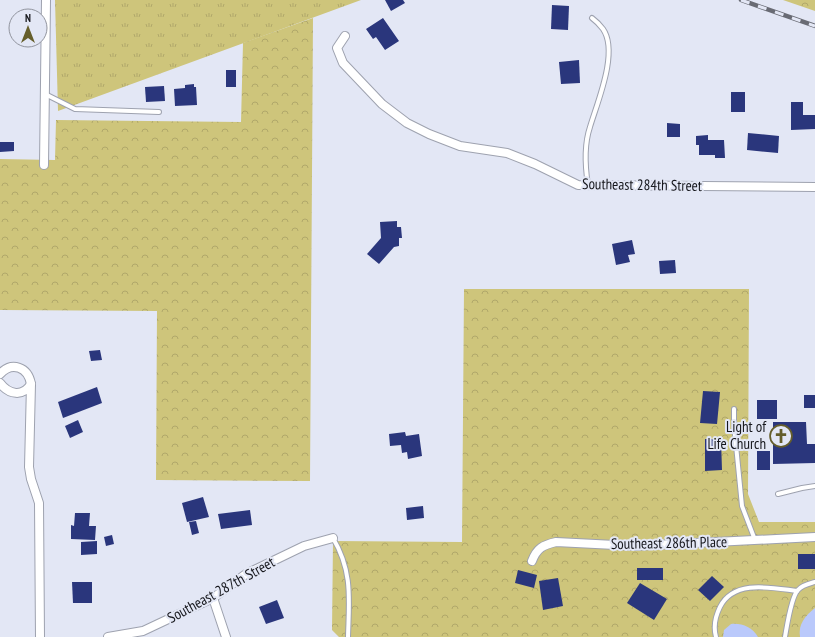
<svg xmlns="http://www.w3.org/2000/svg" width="815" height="637" font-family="'PT Sans Narrow',sans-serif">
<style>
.grass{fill:url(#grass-tufts)}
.forest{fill:url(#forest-crowns)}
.water{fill:#bac9fb}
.building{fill:#2a367c}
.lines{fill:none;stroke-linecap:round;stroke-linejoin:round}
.service-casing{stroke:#9ea2af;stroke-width:6}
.minor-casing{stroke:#9ea2af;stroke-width:10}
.service{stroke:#fff;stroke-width:4}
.minor{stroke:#fff;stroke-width:8}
.rail-casing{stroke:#696b74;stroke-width:4.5}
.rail{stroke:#e3e7f5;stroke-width:3;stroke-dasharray:9;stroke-linecap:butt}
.labels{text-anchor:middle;stroke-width:4;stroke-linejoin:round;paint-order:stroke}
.street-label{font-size:15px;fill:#16171c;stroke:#e3e7f5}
.poi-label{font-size:15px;fill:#16171c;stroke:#e3e7f5;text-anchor:end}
</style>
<defs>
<pattern id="grass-tufts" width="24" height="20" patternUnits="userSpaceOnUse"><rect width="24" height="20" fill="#cec57b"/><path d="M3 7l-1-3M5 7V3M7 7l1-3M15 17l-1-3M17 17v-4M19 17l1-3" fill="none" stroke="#b0a86a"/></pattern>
<pattern id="forest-crowns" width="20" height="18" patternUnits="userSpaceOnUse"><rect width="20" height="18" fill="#cec57b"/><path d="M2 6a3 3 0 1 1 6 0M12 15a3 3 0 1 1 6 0" fill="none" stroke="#b0a86a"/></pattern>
</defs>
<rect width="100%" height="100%" fill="#e3e7f5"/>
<!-- grass -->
<polygon class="grass" points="55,0 361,0 58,111"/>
<!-- forest -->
<g class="forest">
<polygon points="783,0 815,0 815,11"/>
<polygon points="313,18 310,481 156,480 157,311 0,310 0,159 55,160 56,120 241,122 243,43"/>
<polygon points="464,289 749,289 748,494 759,522 815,522 815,637 339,637 332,630 333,541 462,542"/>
</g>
<!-- water -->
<g class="water">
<path d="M 815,608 L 815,637 L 800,637 C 798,624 805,616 815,608 Z"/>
<path d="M 731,624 C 742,623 752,627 758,637 L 723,637 L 724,630 Z"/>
</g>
<!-- building -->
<g class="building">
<polygon points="385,0 403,0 405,3 391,11"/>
<polygon points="552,5 569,6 568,30 551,29"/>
<polygon points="383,18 399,41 385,50 376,37 373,39 366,29"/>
<polygon points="579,60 580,83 561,84 559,62"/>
<rect x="226" y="70" width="10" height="17"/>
<polygon points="194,84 194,87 196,87 197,105 175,106 174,89 185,88 185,85"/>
<polygon points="164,86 165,101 146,102 145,87"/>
<rect x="731" y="92" width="14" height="20"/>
<polygon points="791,102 803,102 803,115 815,115 815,129 791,130"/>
<polygon points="667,123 680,124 680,137 667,137"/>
<polygon points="748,133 779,136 778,153 747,150"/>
<polygon points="708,135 708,140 724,140 725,158 715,158 715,155 699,155 699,145 696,145 696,136"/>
<polygon points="0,142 14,142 14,151 0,152"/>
<polygon points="397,221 397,227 401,227 402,238 399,238 399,246 394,247 379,264 367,254 381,238 380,222"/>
<polygon points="632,240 635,254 628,255 630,262 616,265 612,244"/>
<polygon points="675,260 676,273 660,274 659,261"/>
<polygon points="100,350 102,360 91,361 89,351"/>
<polygon points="97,387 102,403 63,418 58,402"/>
<polygon points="703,391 720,392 717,424 700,423"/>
<rect x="804" y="395" width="11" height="13"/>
<rect x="757" y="400" width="20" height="19"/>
<polygon points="78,420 83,432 70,438 65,426"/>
<polygon points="773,422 806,422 807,444 815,444 815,463 773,464"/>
<polygon points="405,432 406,436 419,434 422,456 408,459 407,452 402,453 401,445 390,446 389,434"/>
<polygon points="705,439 721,439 722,470 705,471"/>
<rect x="757" y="451" width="13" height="19"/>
<polygon points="203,497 209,517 187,522 182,503"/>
<polygon points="423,506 424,518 407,520 406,508"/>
<polygon points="250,510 252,525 221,529 218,514"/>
<polygon points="75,513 90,513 89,526 96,526 95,540 71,539 71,525 74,526"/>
<polygon points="196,521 199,533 192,535 189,522"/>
<polygon points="112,535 114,544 106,546 104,537"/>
<polygon points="97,541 97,554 81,555 81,542"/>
<rect x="798" y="554" width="17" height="15"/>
<rect x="637" y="568" width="26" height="12"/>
<polygon points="518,570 537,575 534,588 515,583"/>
<polygon points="712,576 724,587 710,601 698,590"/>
<polygon points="558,578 563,606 543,610 539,581"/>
<polygon points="72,582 92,582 92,603 73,603"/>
<polygon points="640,583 667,599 654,620 627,603"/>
<polygon points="277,600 284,618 266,624 259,607"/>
</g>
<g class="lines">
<!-- service casing -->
<g class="service-casing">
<g id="service">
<polyline points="45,94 75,109 159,112"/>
<path d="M 588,185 C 585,166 584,145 590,127 C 597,103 619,52 603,29 C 600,25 596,21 592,18"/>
<polyline points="734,409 734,425 742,506 755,540"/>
<polyline points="778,494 802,488 815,486"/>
<path d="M 333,538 C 353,572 349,600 348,637"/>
<path d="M 716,637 C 713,626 715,617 720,607 C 734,579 772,588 797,591"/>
<path d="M 785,637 C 787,626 791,597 798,590 C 802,585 808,584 815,582"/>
</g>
</g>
<!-- minor casing -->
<g class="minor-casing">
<g id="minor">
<polyline points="345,36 337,48 343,63 382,104 407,123 429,134 460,146 507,153 535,164 578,185 815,187"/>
<polyline points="44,165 46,0"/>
<path d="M 0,374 C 12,361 28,367 31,384 L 29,467 L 31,479 L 39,503 L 40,637"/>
<path d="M 0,383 C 9,395 23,397 31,384"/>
<path d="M 532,561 C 537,548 543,545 556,542 L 635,546 L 815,537"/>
<polyline points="213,598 226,637"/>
<polyline points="108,637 143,631 213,598 246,574 304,546 333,538"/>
</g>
</g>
<!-- service -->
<use href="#service" class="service"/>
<!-- minor -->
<use href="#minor" class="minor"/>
<!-- rail casing -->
<g class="rail-casing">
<polyline id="rail" points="741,0 815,26"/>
</g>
<!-- rail -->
<use href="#rail" class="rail"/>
</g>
<!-- icons -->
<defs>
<g id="church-ring" transform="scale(1.15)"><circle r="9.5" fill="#e3e7f5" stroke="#655e2b" stroke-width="1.5"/><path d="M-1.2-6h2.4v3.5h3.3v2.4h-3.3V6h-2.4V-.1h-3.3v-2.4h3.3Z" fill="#655e2b"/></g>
</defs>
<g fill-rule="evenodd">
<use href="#church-ring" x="781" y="436"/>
</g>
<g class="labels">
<!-- street labels -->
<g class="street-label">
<text transform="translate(642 185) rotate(1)" y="5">Southeast 284th Street</text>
<text transform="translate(669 543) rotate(-1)" y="5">Southeast 286th Place</text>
<text transform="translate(221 590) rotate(-29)" y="5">Southeast 287th Street</text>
</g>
<!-- poi labels -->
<g class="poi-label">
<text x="766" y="432">Light of<tspan x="766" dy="17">Life Church</tspan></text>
</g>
</g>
<!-- north arrow -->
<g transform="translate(28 28)"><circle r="19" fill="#e3e7f5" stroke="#91949e"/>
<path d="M0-3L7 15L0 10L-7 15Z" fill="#655e2b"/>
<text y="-6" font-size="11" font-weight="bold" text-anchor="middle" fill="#16171c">N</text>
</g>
</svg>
